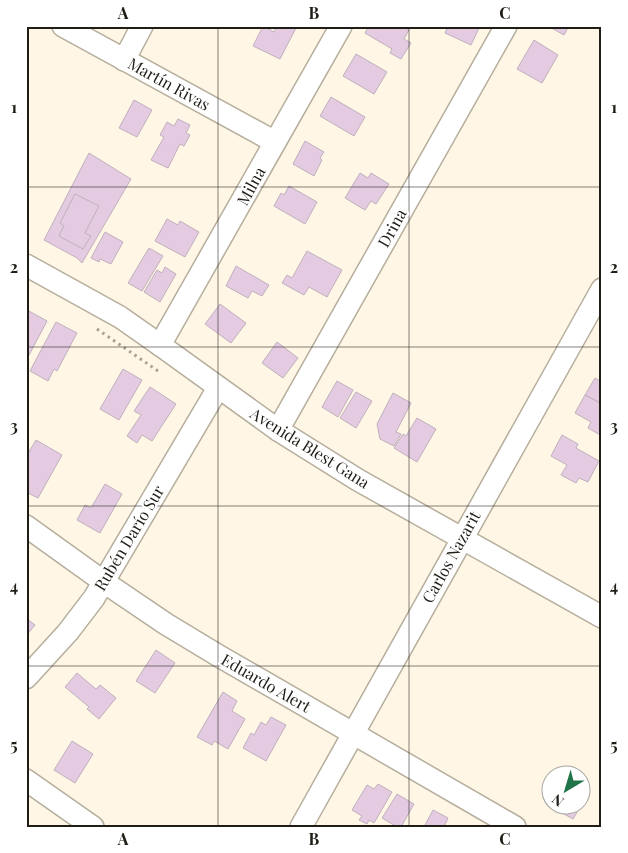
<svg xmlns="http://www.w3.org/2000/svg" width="628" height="853" font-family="'Playfair Display',serif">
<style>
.building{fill:#e4cbe1;stroke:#bfb0bd}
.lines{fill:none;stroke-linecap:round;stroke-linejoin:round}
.minor-casing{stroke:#b6ae9d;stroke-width:24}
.path{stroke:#a9a295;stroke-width:3;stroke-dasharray:2.5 4;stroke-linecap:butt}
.minor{stroke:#fff;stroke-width:21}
.grid{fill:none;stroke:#201d17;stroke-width:1;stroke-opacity:0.55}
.labels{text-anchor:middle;stroke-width:4.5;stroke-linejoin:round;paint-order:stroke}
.street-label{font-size:16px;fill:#201d17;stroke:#fff}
.neatline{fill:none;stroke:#201d17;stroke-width:2}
.grid-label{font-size:16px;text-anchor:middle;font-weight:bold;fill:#201d17}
</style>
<rect width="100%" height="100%" fill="#fff6e5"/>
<!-- building -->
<g class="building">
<polygon points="263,26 274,32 277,26 297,26 280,59 253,46"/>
<polygon points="369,26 403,26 409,30 404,39 411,43 401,59 390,53 392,49 365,33"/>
<polygon points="448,26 480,26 471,45 445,33"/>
<polygon points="548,26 569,26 564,35"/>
<polygon points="534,40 558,55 542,83 517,69"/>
<polygon points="356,54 387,72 374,94 343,76"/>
<polygon points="331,97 365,117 354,136 320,116"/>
<polygon points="134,100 152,110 137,137 119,128"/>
<polygon points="178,119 190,125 186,133 190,135 184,146 180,144 168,168 151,160 164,137 160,135 167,122 174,126"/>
<polygon points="305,141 324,152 320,158 322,160 314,176 293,164"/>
<polygon points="89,153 131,179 82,263 77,258 44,240"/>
<polygon points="360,173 368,178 371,173 389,184 376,204 371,201 365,210 345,198"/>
<polygon points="289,186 317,202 305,224 274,206 281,193 284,195"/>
<polygon points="75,194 99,206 85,233 91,236 83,249 59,236 64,226 60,223"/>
<polygon points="167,219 178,225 180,221 199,232 185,257 155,241"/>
<polygon points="105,232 123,242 111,264 100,259 99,262 91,258"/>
<polygon points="149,248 163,256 142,291 128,283"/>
<polygon points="307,251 342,270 327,297 309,287 304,295 282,283 287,275 292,278"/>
<polygon points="236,266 269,285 262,296 252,291 248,298 226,286"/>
<polygon points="165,267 176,274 160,302 144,292 157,270 162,273"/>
<polygon points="220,304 246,323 231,343 205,324"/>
<polygon points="29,311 47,321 28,357 26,356 26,315"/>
<polygon points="56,322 77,333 57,371 54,369 48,381 30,371"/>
<polygon points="277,342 298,358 283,378 262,363"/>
<polygon points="123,369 142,380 119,420 100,409"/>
<polygon points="595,378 602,382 602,404 585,395"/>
<polygon points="337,381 353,390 338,417 322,407"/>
<polygon points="150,387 176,404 152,441 142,435 137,443 127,436 141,415 134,411"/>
<polygon points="356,392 372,401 356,428 340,418"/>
<polygon points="393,393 411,403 396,432 401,434 394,446 380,439 377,424"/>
<polygon points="585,395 602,404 602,436 588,428 591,422 575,413"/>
<polygon points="417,418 436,429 417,462 394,448 403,434 406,436"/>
<polygon points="562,435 578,444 576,448 599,461 588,482 579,478 576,483 561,475 567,465 551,456"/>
<polygon points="36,440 62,455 38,498 26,492 26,457"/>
<polygon points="105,484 122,494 100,533 77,520 85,505 91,508"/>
<polygon points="26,618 35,625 26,636"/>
<polygon points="156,650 175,663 155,693 136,681"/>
<polygon points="77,673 96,689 100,685 116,698 99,719 87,709 89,707 65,687"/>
<polygon points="223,692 237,701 232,711 245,719 228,749 214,741 212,745 197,737"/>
<polygon points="271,717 286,725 266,761 243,748 251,733 254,735 261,722 266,725"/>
<polygon points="72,741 93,754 75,783 54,770"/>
<polygon points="378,784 392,792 374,823 369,820 367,824 359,820 362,816 352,810 367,785 374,789"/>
<polygon points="397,794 414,804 401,827 397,827 382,818"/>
<polygon points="550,796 550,806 581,806 573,819 546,804"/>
<polygon points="433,810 448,818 444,827 424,827"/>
</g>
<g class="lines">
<!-- minor casing -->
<g class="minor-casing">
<g id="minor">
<polyline points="63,26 275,142"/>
<polyline points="124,60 142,26"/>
<polyline points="26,265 120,317 160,345 278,430 358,480 602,617"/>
<polyline points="160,345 341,26"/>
<polyline points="278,430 506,26"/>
<polyline points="26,526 104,582 166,624 219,656 515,827"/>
<polyline points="26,678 68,632 94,598 218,388"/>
<polyline points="26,780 93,827"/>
<polyline points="301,827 602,289"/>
</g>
</g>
<!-- path -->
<polyline class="path" points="97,329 158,371"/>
<!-- minor -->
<use href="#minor" class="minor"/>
</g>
<!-- grid -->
<path class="grid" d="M 218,26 L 218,827M 409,26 L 409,827M 26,187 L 602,187M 26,347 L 602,347M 26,506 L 602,506M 26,666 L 602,666"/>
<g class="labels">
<!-- street labels -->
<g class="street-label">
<text transform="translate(169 84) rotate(29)" y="6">Martín Rivas</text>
<text transform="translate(251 186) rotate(-61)" y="6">Milna</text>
<text transform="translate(392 228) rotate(-61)" y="6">Drina</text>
<text transform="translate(310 448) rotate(32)" y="6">Avenida Blest Gana</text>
<text transform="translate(129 538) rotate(-59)" y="6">Rubén Darío Sur</text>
<text transform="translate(451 557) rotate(-61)" y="6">Carlos Nazarit</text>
<text transform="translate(266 683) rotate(30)" y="6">Eduardo Alert</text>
</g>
</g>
<!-- border -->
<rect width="628" height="853" fill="none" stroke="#ffffff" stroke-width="55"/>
<!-- north arrow -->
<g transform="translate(566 790) rotate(218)"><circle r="24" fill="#ffffff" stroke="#a6a5a2"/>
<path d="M0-4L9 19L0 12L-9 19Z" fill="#1f7548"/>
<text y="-8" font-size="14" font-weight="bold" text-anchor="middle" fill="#201d17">N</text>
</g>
<rect x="28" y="28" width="572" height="798" class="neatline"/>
<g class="grid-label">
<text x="123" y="19">A</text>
<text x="314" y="19">B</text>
<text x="505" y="19">C</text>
<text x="14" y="113">1</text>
<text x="614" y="113">1</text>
<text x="14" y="273">2</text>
<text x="614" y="273">2</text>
<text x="14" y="432">3</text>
<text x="614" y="432">3</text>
<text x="14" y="592">4</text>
<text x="614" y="592">4</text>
<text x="14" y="751">5</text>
<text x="614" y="751">5</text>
<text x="123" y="845">A</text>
<text x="314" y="845">B</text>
<text x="505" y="845">C</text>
</g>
</svg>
